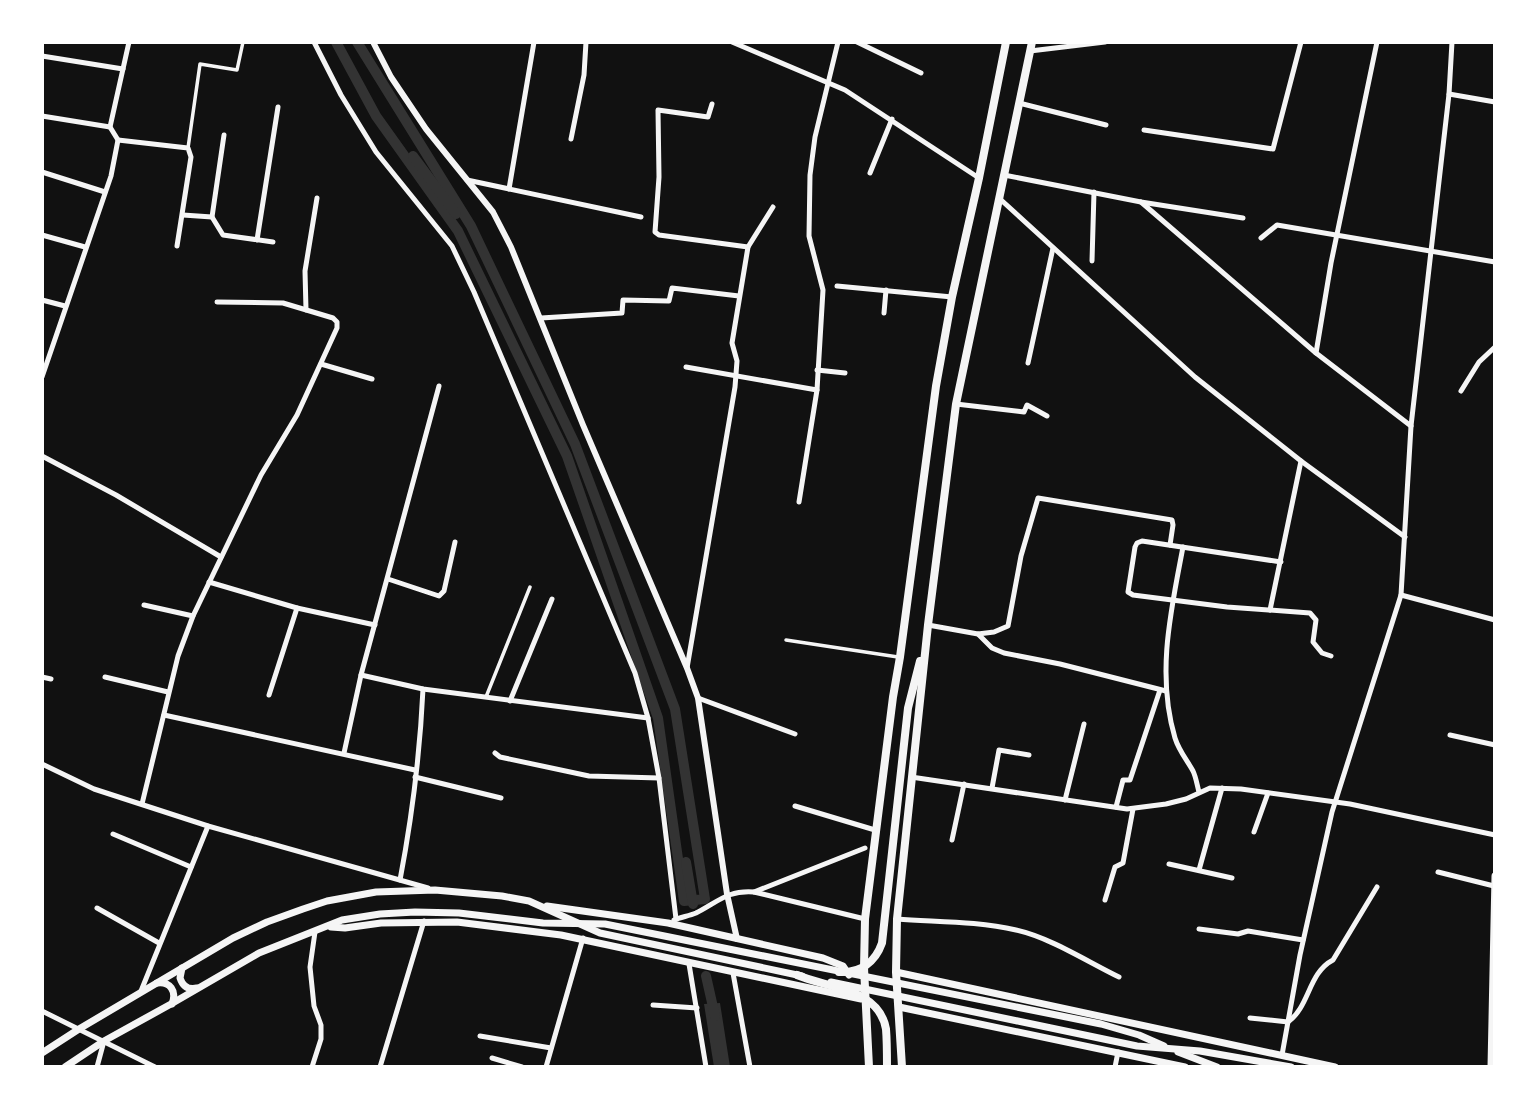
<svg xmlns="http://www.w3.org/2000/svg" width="1537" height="1109" font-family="Figtree,sans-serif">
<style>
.water{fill:#333}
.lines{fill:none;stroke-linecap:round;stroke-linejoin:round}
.canal{stroke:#333;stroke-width:10}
.pedestrian{stroke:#f5f5f5;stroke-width:3.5}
.minor{stroke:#f5f5f5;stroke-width:5}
.tertiary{stroke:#f5f5f5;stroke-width:6}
.secondary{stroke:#f5f5f5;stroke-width:7}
.primary{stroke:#f5f5f5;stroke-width:8}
</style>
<rect width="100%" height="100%" fill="#111"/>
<!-- water -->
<polygon class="water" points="720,1003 730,1067 714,1067 704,1004"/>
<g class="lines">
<!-- canal -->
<g class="canal">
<polyline points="336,42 376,116 458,231 567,456 658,718 684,901 705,899 675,709 575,444 471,226 357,42"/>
<polyline points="413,156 456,214"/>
<polyline points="686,862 693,904"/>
<polyline points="706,976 715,1016"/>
</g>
<!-- pedestrian -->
<g class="pedestrian">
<polyline points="188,148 200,64 237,70 243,42"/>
<polyline points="786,640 898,657"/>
<polyline points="486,697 530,587"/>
</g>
<!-- minor -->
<g class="minor">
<polyline points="314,42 341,95 376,152 452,246 474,292 635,673 648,718 659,778 676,919"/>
<polyline points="732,42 845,90 979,178"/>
<polyline points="857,42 921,73"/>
<polyline points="1030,51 1105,42"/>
<polyline points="42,56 123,69"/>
<polyline points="1449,94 1495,102"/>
<polyline points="1019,103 1106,125"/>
<polyline points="712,104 708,117 658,110 659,177 655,232 659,235 748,247"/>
<polyline points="42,116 110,127"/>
<polyline points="1144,130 1273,149 1301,42"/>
<polyline points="571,139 584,75 586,42"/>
<polyline points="118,140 188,148 191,157 177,246"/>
<polyline points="42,172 105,192"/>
<polyline points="870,173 892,119"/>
<polyline points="1004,175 1141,202 1243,218"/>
<polyline points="467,180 641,217"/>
<polyline points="509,189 534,42"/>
<polyline points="1000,199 1195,377 1301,461 1405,537"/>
<polyline points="1141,202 1316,353 1411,426"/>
<polyline points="183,215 212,217 223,235 273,242"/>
<polyline points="212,217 224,135"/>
<polyline points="42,235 85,247"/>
<polyline points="1261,238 1277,225 1495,262"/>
<polyline points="257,240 278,107"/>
<polyline points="1092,261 1094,192"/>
<polyline points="837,286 952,297"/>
<polyline points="42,300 65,306"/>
<polyline points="306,310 305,271 317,198"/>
<polyline points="884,313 886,290"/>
<polyline points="541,318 622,313 623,300 669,301 672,288 739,296"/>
<polyline points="1316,353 1331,263 1377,42"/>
<polyline points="1028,363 1053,248"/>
<polyline points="321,364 372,379"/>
<polyline points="686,367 817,390"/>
<polyline points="817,370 845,373"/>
<polyline points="42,377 111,176 118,140 110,127 129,42"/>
<polyline points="1461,391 1479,362 1495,347"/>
<polyline points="956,404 1024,412 1027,405 1047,416"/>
<polyline points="42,456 116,495 221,557"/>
<polyline points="799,502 817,390 823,290 809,236 810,175 815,137 838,42"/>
<path d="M 1183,547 C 1171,610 1156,674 1175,738 C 1179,751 1187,760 1193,771 C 1196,777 1197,785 1199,792"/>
<polyline points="1281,562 1142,541 1137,543 1135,547 1128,592 1133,595 1227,607 1310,613 1316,620 1313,642 1322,653 1331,656"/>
<polyline points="388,579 439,596 444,591 455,542"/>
<polyline points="209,582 297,608 375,625"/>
<polyline points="1401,595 1495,620"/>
<polyline points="144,605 193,616"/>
<polyline points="1270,610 1301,461"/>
<polyline points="928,625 978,634 992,648 1004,653 1060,664 1166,691"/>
<polyline points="978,634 994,632 1008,626 1021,556 1038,498 1172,520 1173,525 1170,545"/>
<polyline points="687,668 735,387 737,361 732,343 748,247 773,207"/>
<polyline points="361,675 423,689 648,718"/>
<polyline points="42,677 51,679"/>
<polyline points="105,677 168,692"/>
<polyline points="269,695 297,608"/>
<polyline points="698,698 795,734"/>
<polyline points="510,701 552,599"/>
<polyline points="164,715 415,770"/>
<polyline points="1450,735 1495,745"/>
<polyline points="344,753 361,675 439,386"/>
<polyline points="495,753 500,757 589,776 659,778"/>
<polyline points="42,764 94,789 208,826 428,888"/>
<polyline points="415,777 501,798"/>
<polyline points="911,777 1127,809 1166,804 1186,799 1210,788 1241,789 1350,804 1495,835"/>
<polyline points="992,788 999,750 1029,755"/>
<polyline points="1065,800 1084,724"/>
<polyline points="142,804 178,656 193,616 261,475 297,415 337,328 337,322 333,318 283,303 217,302"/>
<polyline points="795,806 875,830"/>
<polyline points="1116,807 1123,780 1130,780 1160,690"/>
<polyline points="1254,832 1268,793"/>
<polyline points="113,834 191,867"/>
<polyline points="952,840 964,784"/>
<polyline points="1169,864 1232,878"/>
<polyline points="1199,870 1222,788"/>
<polyline points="1438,872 1494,886"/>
<path d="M 400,880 C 412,817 420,753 423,689"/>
<polyline points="754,892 865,919"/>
<polyline points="1105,900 1115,867 1123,863 1133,809"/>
<polyline points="97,908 159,943"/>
<path d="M 897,919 C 936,922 977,921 1016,930 C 1051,938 1086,961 1119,977"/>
<path d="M 674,920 C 681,917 689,916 696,913 C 718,902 727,890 754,892 L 865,848"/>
<polyline points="1199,929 1238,934 1248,931 1303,940"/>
<polyline points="689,964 706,1067"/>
<polyline points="733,973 750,1067"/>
<polyline points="141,991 208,826"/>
<polyline points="653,1005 697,1008"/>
<polyline points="42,1011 155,1067"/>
<path d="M 1250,1018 L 1288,1022 C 1310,1006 1308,973 1333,960 L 1377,887"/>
<polyline points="480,1036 551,1048"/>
<polyline points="1282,1055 1300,955 1332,812 1401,595 1411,426 1449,94 1452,42"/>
<polyline points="492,1058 522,1067"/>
<polyline points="97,1067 104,1041"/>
<polyline points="312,1067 321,1039 321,1025 314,1006 310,967 315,932"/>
<polyline points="380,1067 424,921"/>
<polyline points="546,1067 583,938"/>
<polyline points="1115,1067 1118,1052"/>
</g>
<!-- tertiary -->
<polyline class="tertiary" points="373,42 391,77 426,129 493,212 511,247 583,425 687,668 698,698 727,894 737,939"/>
<!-- secondary -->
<g class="secondary">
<polyline points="547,906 668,923 823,958 843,966 849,975"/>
<polyline points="331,927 345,928 381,923 457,922 561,935 861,999"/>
<path d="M 182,968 L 180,978 C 183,987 189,990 197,988"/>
<polyline points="896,972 1335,1067"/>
<polyline points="831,982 1137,1046 1200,1051 1291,1067"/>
<path d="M 157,983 C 170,981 177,991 172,1004"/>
<polyline points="899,1007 1185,1067"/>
<polyline points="1178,1052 1217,1067"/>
<polyline points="42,1053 79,1029 233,938 267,922 303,909 327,901 376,892 435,890 502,896 529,901 600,933 802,976"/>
<polyline points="65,1067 104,1041 171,1004 259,953 342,920 380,914 415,912 459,913 543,923 605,924 1101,1024 1139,1035 1164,1046"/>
<polyline points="1491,1067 1495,876"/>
</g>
<!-- primary -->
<g class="primary">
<path d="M 839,972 C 860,973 875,963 882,943 L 908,708 L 920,661"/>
<path d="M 797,975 C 827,988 879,988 886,1029 C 887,1041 887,1054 887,1067"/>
<polyline points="869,1067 864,968 865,919 893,697 900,657 936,386 952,297 979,178 1006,42"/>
<polyline points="902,1067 896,972 897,919 928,625 956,404 1032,42"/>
</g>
</g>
<!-- border -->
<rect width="1537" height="1109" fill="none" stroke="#ffffff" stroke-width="88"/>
</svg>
